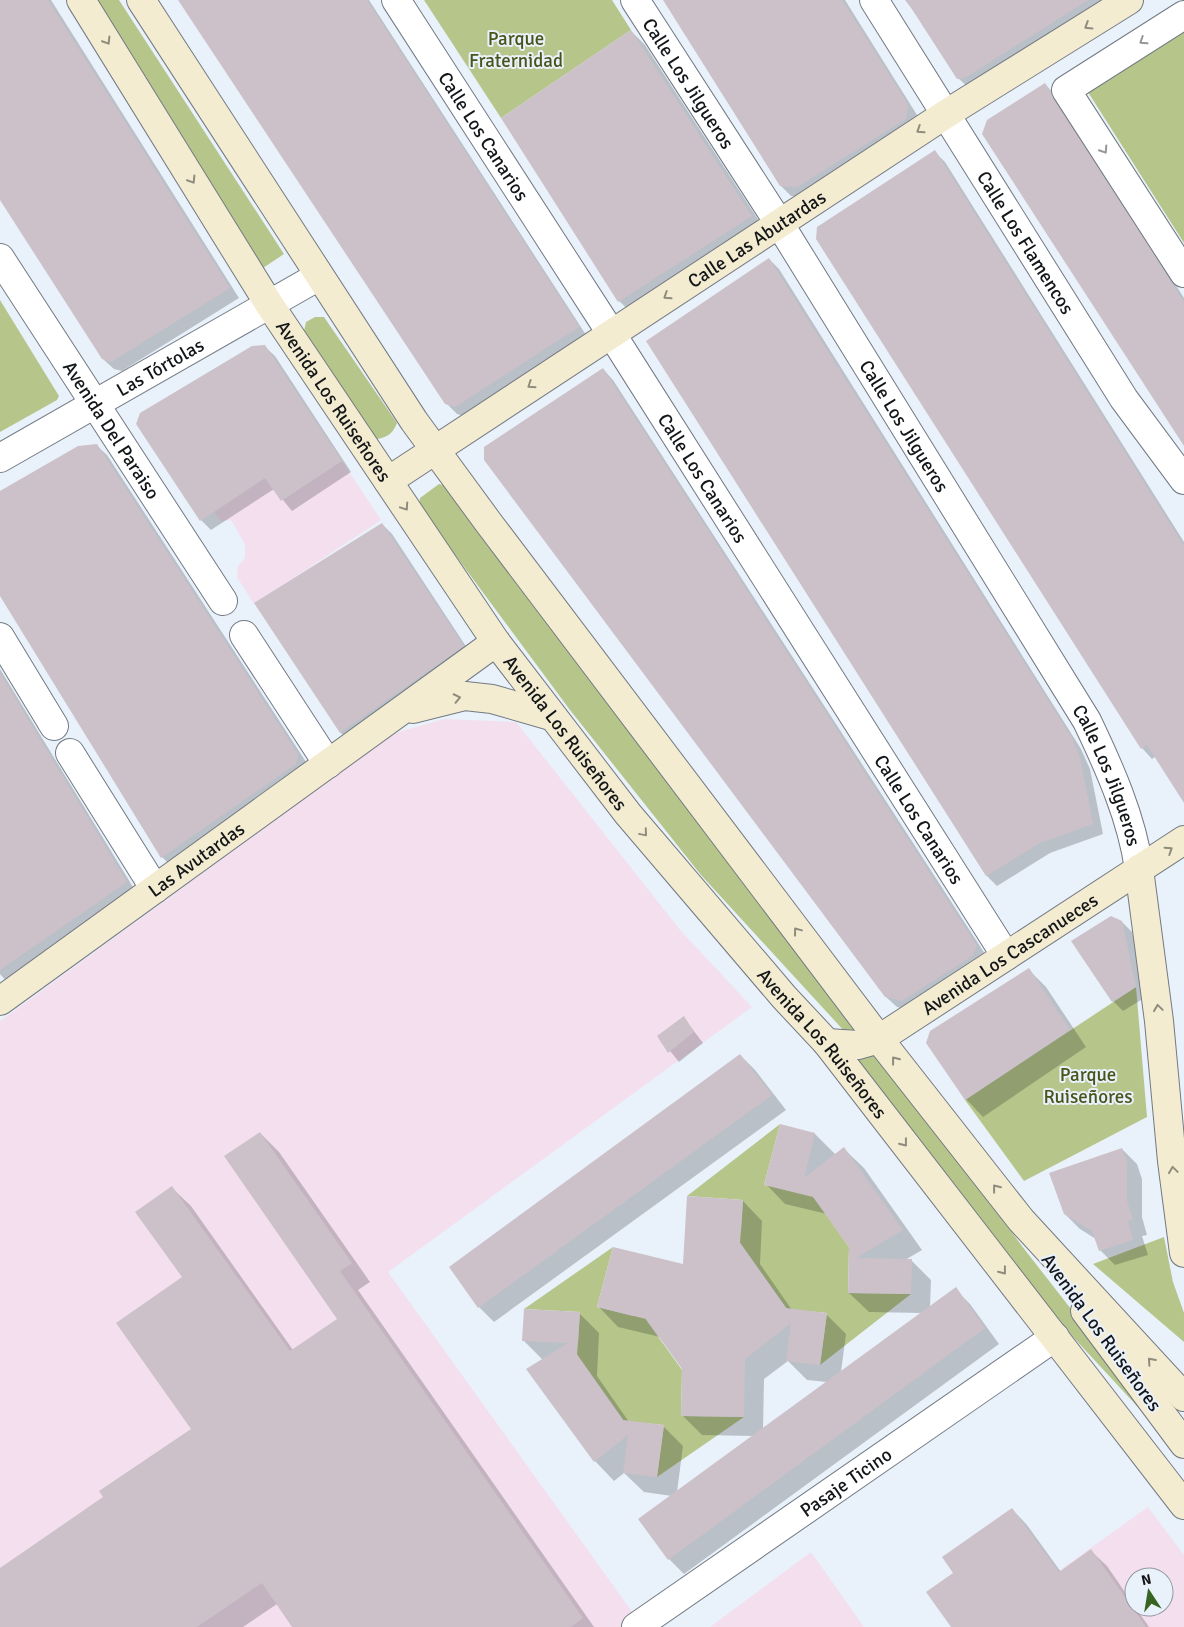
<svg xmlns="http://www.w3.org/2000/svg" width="1184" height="1627" font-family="Signika,sans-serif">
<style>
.industrial{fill:#f4dfef;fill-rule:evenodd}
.green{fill:#b6c68b}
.shadow{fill:#0003;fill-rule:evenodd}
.building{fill:#ccc1c8}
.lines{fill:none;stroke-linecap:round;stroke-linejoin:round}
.street-casing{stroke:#737a83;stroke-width:30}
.secondary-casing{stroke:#737a83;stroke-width:30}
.street{stroke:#fff;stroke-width:28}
.secondary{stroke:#f4ecd1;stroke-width:28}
.oneway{stroke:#8f8c7e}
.oneway2{stroke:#959698}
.labels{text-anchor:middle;stroke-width:4;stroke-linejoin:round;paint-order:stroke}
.park-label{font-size:19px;fill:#475419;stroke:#e9f1fb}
.street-label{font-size:19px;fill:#131619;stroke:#e9f1fb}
</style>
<rect width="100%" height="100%" fill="#e9f1fb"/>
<!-- industrial -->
<g class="industrial">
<polygon points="342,461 381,520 254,604 237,577 238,566 245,558 245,544 231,520 221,521 214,512 265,478 281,501"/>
<polygon points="444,719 516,722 681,931 752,1007 388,1272 643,1627 0,1627 0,1021 395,733"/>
<path d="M 1148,1507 L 1184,1555 L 1184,1627 L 980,1627 ZM 1134,1577 L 1164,1577 L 1164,1607 L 1134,1607 Z"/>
<polygon points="811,1552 864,1627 710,1627"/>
</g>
<!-- green -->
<g class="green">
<polygon points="94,0 119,0 284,254 263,268"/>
<polygon points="424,0 612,0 631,30 501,118"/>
<polygon points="1184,29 1184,243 1086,89"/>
<polygon points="0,300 59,396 57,400 0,432"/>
<path d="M 315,317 L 324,317 L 397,423 C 393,434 385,439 374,439 L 304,331 L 306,322 Z"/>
<polygon points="439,484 447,486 865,1034 846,1033 701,875 570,710 419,506 420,498"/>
<polygon points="1136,987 1147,1117 1024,1181 965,1100"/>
<polygon points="875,1049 1025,1250 1184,1454 1184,1457 1074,1338 847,1053"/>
<polygon points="780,1124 764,1185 810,1192 849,1247 848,1293 911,1294 820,1365 827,1313 787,1309 736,1237 741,1232 743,1200 687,1196"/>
<polygon points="1164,1237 1173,1282 1184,1313 1184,1342 1093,1264"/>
<polygon points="613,1247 597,1307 633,1316 642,1314 682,1370 681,1416 744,1417 657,1477 664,1425 624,1421 574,1350 578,1344 580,1312 524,1309"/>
</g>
<!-- shadow -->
<g class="shadow">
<polygon points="0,0 51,0 239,298 122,371 114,369 103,359 0,198"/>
<polygon points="180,0 369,0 588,338 466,417 457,414 446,403"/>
<polygon points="664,0 845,0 917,115 916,129 807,197 791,196 781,186"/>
<polygon points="905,0 1117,0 970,89 958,78 917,15"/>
<polygon points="631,31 645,45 765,230 633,314 619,301"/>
<polygon points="1045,84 1055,95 1184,298 1184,443"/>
<polygon points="935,152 945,162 1184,542 1184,801 1156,756 1152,759 1142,748"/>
<polygon points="769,259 779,269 1081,749 1090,769 1103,834 1050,853 997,886 987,876 648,341"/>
<polygon points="264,346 275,356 351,472 292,511 274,489 211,530 201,520"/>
<polygon points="603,369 613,380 987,957 913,1011 897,1007 886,997"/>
<polygon points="96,445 107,455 308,765 172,867 162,857 0,593 0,492"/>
<polygon points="382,524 392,534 473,657 350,742 340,732"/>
<polygon points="0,669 136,892 7,982 0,974"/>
<polygon points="1122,922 1132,932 1146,997 1123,1011 1113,1001"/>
<polygon points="1029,970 1046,987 1086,1047 983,1117 966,1099"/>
<polygon points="684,1018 703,1043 679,1062 658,1036"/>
<polygon points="740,1055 755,1070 786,1110 494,1322 479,1307 450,1267"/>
<path d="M 781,1126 L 815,1134 L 836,1155 L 844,1149 L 864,1168 L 922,1250 L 905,1260 L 911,1260 L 931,1280 L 930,1307 L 955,1289 L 970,1304 L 999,1344 L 684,1574 L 669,1559 L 672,1496 L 644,1492 L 624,1473 L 614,1481 L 595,1461 L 543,1360 L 523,1340 L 579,1313 L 599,1333 L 597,1376 L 629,1422 L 663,1426 L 683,1446 L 677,1492 L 753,1436 L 702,1435 L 682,1415 L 683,1368 L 660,1337 L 618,1327 L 599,1307 L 684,1266 L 743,1201 L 762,1221 L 760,1264 L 792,1310 L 826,1314 L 846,1334 L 841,1372 L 921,1313 L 869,1312 L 849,1293 L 850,1247 L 827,1214 L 785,1204 L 766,1184 ZM 788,1361 L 807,1380 L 827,1382 L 763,1429 L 764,1379 Z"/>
<polygon points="260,1133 279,1152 370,1282 358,1290 594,1627 294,1627 277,1604 243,1627 0,1627 0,1569 105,1497 192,1429 184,1278 172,1188 191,1206 293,1350 339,1319"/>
<polygon points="1122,1149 1137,1164 1142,1179 1142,1217 1147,1235 1142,1236 1148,1255 1115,1265 1100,1250 1096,1239 1080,1229 1065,1214"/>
<polygon points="1012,1509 1027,1525 1061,1572 1091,1551 1107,1566 1149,1627 952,1627 955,1573"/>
</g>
<!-- building -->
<g class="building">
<polygon points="0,0 48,0 230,288 111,362 102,359 0,200"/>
<polygon points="178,0 367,0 579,327 455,407 445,404"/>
<polygon points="663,0 842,0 908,104 906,119 797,187 780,186"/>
<polygon points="906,0 1088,0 965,78 957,79"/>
<polygon points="631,30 752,216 618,302 501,118"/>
<polygon points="1045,83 1184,302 1184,446 982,134 987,120"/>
<polygon points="935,150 1184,546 1184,803 1147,745 1141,749 816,239 817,227"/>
<polygon points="769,258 1072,738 1080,758 1093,824 1040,843 986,876 646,341"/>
<polygon points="265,345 342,461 281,501 265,478 200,521 136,424 140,413 252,346"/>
<polygon points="603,368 977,946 972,956 902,1001 885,997 484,460 484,447"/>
<polygon points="97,444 298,754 296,764 161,858 0,596 0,491 78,446"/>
<polygon points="382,523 464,646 340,733 254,603"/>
<polygon points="0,673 127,882 0,970"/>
<polygon points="1111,916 1122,921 1136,987 1112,1002 1071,941"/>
<polygon points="1029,968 1070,1030 965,1100 926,1043 930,1031"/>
<polygon points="684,1016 694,1032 668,1053 657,1036"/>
<polygon points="740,1054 772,1095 478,1308 449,1267"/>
<polygon points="780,1124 815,1133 804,1178 844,1147 903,1230 856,1258 912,1259 911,1294 848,1293 849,1247 813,1197 764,1185"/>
<polygon points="260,1132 352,1263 340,1271 583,1618 571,1627 292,1627 262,1583 197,1627 0,1627 0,1568 103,1497 99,1491 191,1429 116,1323 182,1277 135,1212 172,1186 290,1351 337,1319 224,1156"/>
<polygon points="1122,1148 1127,1163 1127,1201 1133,1220 1128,1221 1133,1240 1099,1251 1092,1231 1064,1214 1049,1173"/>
<polygon points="687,1196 743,1200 740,1243 786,1308 827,1313 820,1365 786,1361 791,1323 745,1359 744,1417 681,1416 682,1369 646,1319 597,1307 613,1247 683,1264"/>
<polygon points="956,1287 985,1328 668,1560 638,1519"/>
<polygon points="524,1309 580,1312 577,1355 623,1420 664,1425 657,1477 623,1473 628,1435 594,1462 526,1369 568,1343 522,1341"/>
<polygon points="1012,1508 1059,1572 1091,1549 1146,1627 951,1627 926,1592 953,1573 942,1557"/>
</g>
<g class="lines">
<!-- street casing -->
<g class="street-casing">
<g id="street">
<path id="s1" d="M 396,0 L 611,333 L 1006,956"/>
<path id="s2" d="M 635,0 L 779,223 L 1087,721 C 1109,767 1132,818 1139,869"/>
<path id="s3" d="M 874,0 L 1124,399 L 1184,480"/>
<polyline points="1184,15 1066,90 1184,273"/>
<path id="s4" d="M 0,258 L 223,601"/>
<path id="s5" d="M 0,458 L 319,276"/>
<polyline points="244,635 328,764"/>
<polyline points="0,637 54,726"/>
<polyline points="70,753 155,889"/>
<path id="s6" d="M 636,1627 L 1055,1337"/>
</g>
</g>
<!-- secondary casing -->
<g class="secondary-casing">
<g id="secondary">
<path id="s7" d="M 81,0 L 269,304 L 496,642 L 628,814 L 784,997 L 827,1043 L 1184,1505"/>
<polyline points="141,0 414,421 488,522 879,1039 1021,1220 1184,1397"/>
<path id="s8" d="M 388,481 L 946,114 L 1129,0"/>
<polyline points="413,709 465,696 492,699 551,716"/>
<polyline points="1139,869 1159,1021 1172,1161 1184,1253"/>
<path id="s9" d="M 0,1001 L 496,642"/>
<path id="s10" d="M 827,1043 L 858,1045 L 879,1039 L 1184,840"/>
<polyline points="1085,1311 1184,1444"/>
</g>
</g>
<!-- street -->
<use href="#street" class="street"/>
<!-- secondary -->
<use href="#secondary" class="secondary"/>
</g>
<!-- one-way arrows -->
<defs><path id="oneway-chevron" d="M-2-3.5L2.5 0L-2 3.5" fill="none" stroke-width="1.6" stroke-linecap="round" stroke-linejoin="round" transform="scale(1.25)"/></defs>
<g class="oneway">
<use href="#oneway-chevron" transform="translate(1088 26) rotate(148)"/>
<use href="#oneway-chevron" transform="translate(107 41) rotate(58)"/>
<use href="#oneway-chevron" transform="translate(920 130) rotate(147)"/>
<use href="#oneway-chevron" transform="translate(192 180) rotate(58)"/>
<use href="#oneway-chevron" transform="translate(667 296) rotate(147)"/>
<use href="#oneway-chevron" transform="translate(531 385) rotate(146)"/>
<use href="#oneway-chevron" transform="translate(405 507) rotate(56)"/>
<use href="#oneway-chevron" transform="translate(457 698) rotate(-12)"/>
<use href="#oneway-chevron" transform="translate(644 833) rotate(50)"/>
<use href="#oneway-chevron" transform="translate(1169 850) rotate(-33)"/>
<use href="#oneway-chevron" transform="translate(797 931) rotate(-127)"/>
<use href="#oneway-chevron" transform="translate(1158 1008) rotate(-98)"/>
<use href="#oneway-chevron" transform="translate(895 1060) rotate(-128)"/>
<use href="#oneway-chevron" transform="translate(904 1143) rotate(52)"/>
<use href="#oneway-chevron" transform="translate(1173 1170) rotate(-98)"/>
<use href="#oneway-chevron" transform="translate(996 1188) rotate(-128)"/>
<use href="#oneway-chevron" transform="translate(1003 1271) rotate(52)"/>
<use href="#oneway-chevron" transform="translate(1151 1361) rotate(-132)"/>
</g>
<g class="oneway2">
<use href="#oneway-chevron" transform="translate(1143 41) rotate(147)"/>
<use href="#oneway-chevron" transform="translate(1104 150) rotate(57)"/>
</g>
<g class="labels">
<!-- park labels -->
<g class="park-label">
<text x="516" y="45">Parque<tspan x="516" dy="22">Fraternidad</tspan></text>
<text x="1088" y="1081">Parque<tspan x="1088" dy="22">Ruiseñores</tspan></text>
</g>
<!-- street labels -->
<g class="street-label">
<text dy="7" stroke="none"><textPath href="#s2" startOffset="99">Calle Los Jilgueros</textPath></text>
<text dy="7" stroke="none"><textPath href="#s1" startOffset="162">Calle Los Canarios</textPath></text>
<text dy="7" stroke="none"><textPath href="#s8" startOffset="441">Calle Las Abutardas</textPath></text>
<text dy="7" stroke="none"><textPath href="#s3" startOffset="286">Calle Los Flamencos</textPath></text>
<text dy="7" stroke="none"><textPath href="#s5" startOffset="184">Las Tórtolas</textPath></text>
<text dy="7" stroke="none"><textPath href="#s7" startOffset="474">Avenida Los Ruiseñores</textPath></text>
<text dy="7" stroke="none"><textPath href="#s2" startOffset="504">Calle Los Jilgueros</textPath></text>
<text dy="7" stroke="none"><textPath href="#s4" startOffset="205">Avenida Del Paraiso</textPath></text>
<text dy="7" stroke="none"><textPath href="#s1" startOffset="568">Calle Los Canarios</textPath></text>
<text dy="7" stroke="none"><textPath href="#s7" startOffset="879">Avenida Los Ruiseñores</textPath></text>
<text dy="7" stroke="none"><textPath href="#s2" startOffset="909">Calle Los Jilgueros</textPath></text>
<text dy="7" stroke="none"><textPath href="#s1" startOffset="972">Calle Los Canarios</textPath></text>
<text dy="7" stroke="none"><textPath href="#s9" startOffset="242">Las Avutardas</textPath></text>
<text dy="7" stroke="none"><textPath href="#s10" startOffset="209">Avenida Los Cascanueces</textPath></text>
<text dy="7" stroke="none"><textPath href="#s7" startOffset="1282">Avenida Los Ruiseñores</textPath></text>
<text transform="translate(1102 1332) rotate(54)" y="7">Avenida Los Ruiseñores</text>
<text dy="7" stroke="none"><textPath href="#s6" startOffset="255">Pasaje Ticino</textPath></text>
</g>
</g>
<!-- north arrow -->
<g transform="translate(1149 1592) rotate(348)"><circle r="24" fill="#e9f1fb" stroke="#9399a1"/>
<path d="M0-4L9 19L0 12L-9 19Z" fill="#376422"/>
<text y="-8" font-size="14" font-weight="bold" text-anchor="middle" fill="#131619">N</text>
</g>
</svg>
